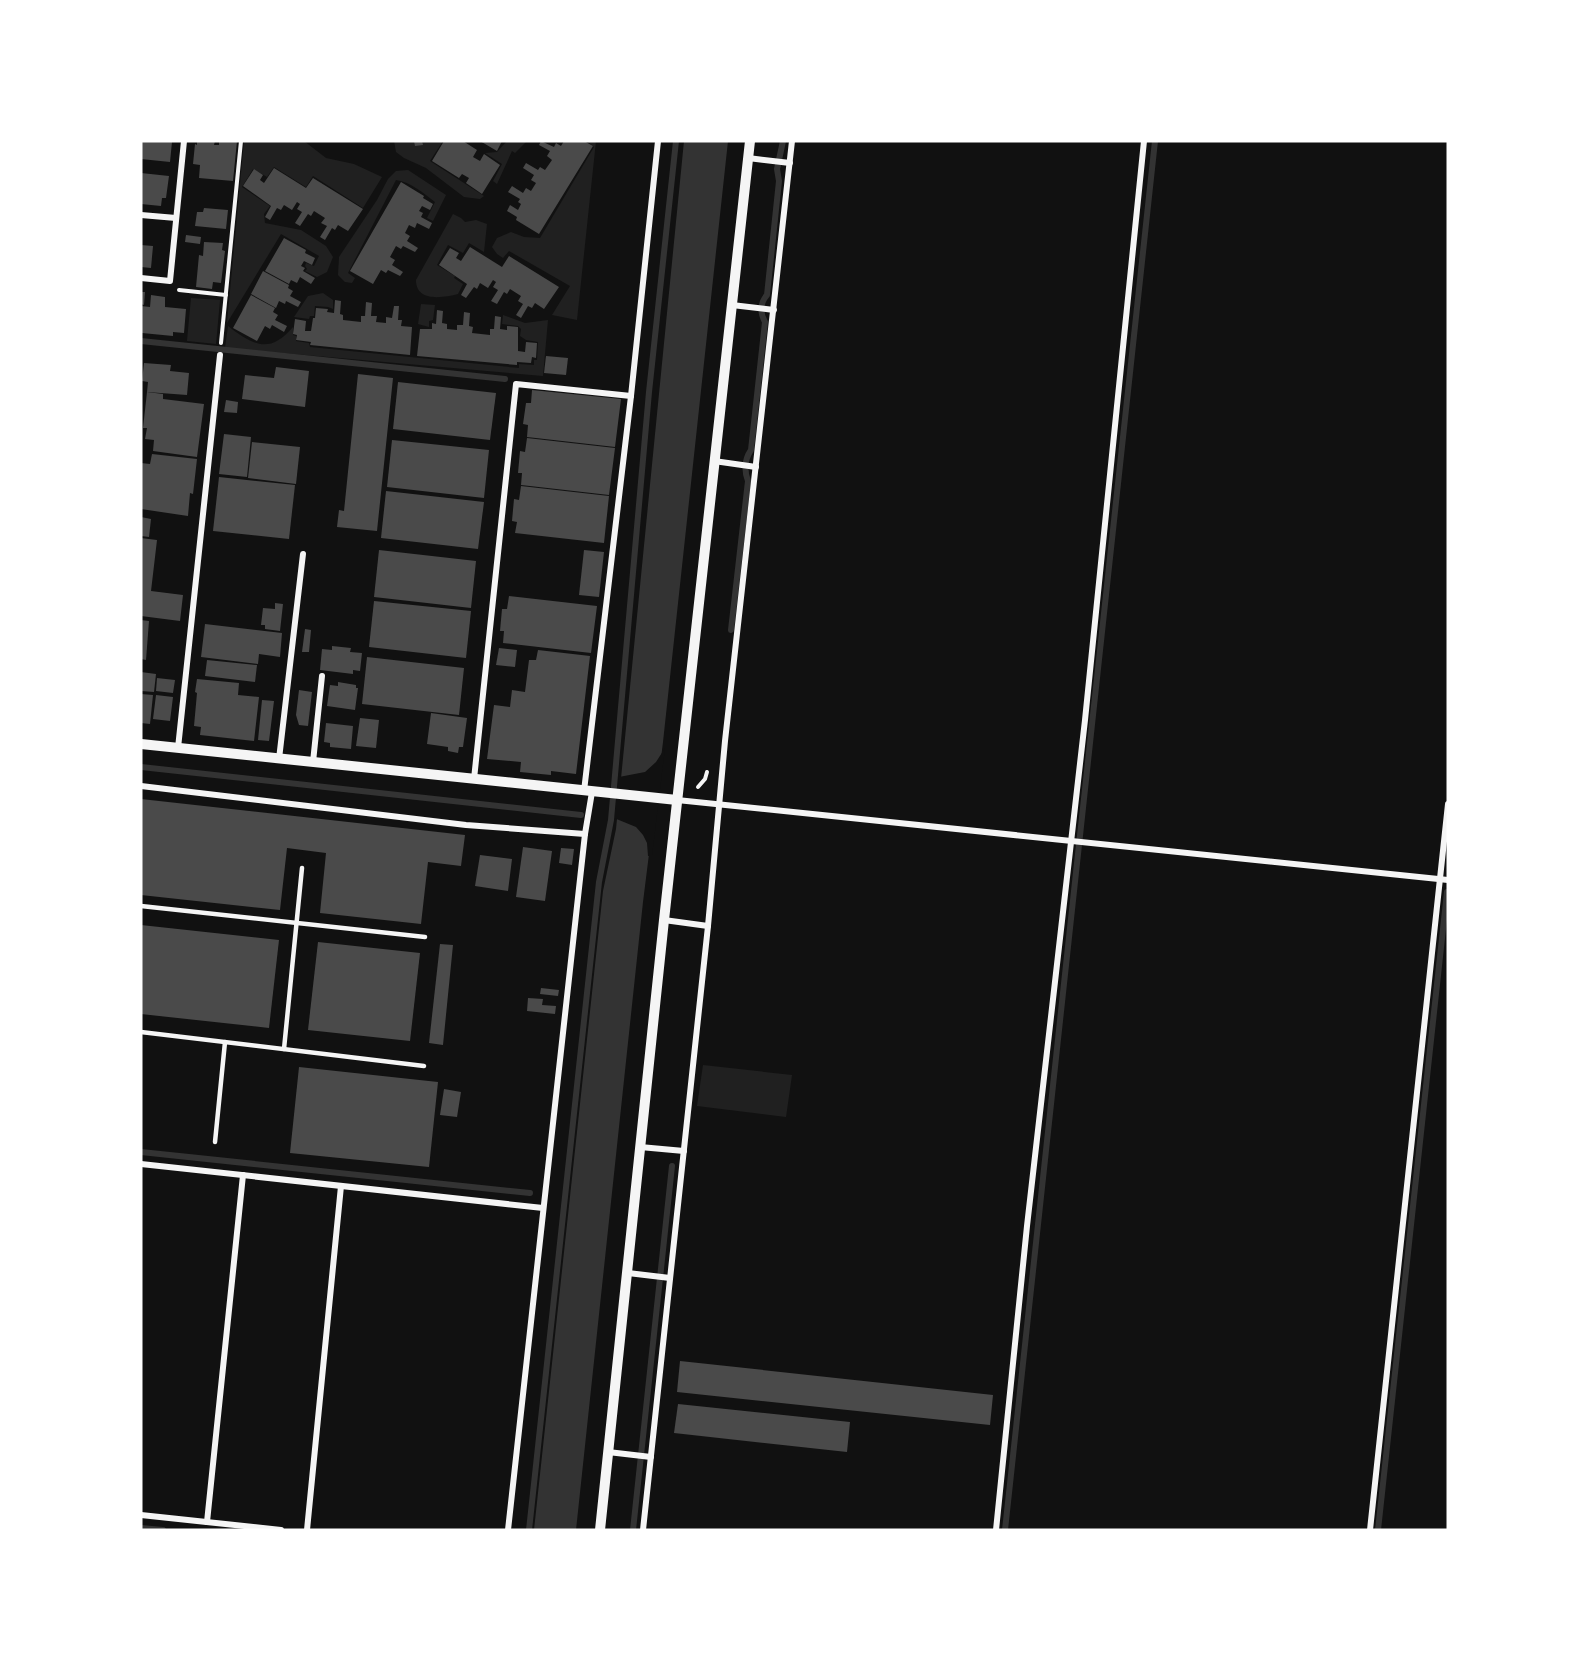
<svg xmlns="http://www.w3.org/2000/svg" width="1589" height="1671" font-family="'Source Serif 4',serif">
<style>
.green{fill:#202020}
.water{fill:#333}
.pier{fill:#111}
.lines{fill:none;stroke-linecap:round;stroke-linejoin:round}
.stream{stroke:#333;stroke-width:6}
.building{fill:#4a4a4a}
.path{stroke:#f5f5f5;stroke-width:4}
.service{stroke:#f5f5f5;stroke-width:4.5}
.minor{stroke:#f5f5f5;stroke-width:6}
.tertiary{stroke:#f5f5f5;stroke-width:10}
</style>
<rect width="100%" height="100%" fill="#111"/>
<!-- green -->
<g class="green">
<polygon points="244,141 304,141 326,158 354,164 382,177 363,208 313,176 306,187 274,167 267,177 253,169 242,187 270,206 264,214 265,223 301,230 326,246 333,257 327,272 317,277 305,271 307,269 305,266 306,263 314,266 319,256 281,234 227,323"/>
<polygon points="394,141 443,141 430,161 484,196 480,199 464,197 426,168 404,158 396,152"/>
<polygon points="527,141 515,153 512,151 497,184 493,181 502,164 485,153 497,152 506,142"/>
<polygon points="587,141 596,141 577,320 552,315 570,286 509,251 503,258 497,254 492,247 497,238 511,232 524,237 540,238 594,147"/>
<path d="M 408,170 L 446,195 L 433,221 L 427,218 L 435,202 C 423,193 411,182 396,180 L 348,273 L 355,278 L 352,283 L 345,282 L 338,275 L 339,257 L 377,200 L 388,179 L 396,171 Z"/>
<path d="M 453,214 L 461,218 L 465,222 L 476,220 L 487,224 L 484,252 L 469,243 L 463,253 L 448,245 L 437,265 L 455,276 L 454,278 L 463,284 L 458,294 C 442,298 416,302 416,280 Z"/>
<polygon points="323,293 333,300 333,309 328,307 315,306 314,316 310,316 309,319 294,317 308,296"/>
<polygon points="191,298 220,300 216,344 187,341"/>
<polygon points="421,304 435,305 433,320 429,321 429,327 418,324"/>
<path d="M 503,315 L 525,323 L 548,320 L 543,376 L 225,348 L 228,326 C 253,345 269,355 293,327 L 293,335 L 296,336 L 296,341 L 309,343 L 310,347 L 519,368 L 519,364 L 534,365 L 534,360 L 537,360 L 538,342 L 526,340 L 520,336 L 521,329 L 518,326 L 502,324 Z"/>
<polygon points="703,1065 792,1075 786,1117 697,1106"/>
</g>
<!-- water -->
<polygon class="water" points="684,141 728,141 663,742 643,902 576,1530 534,1530 603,891 616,829"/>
<!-- pier -->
<polygon class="pier" points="665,748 652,856 648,856 647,843 643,835 636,827 614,818 619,777 645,772 656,762"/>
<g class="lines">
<!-- stream -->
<g class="stream">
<polyline points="141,341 505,379"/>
<path d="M 731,630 L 748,481 C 744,470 744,460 751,450 L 765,322 C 760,313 760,303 767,295 L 779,181 L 777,169 L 783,141"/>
<polyline points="141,767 581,815"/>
<polyline points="141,1152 530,1193"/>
<polyline points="141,1528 163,1530"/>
<polyline points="529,1530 599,882 611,820 649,392 676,141"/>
<polyline points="633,1530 672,1166"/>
<polyline points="1005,1530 1155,141"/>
<polyline points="1378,1530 1447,892"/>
</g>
</g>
<!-- building -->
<g class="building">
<polygon points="141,141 172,142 170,162 141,159"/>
<polygon points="197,141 215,141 214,145 219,145 219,141 237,141 233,181 199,178 200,165 193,164 195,144 197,145"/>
<polygon points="414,141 422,141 423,145 415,146"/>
<polygon points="444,141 463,141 477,150 473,157 480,161 484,154 500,165 482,194 466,183 469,178 462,174 459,178 432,161"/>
<polygon points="480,141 502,141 497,151"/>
<polygon points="541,141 554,147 556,143 561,146 564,141 584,141 593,146 539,234 516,220 517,217 507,211 510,205 518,210 521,204 518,202 520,199 508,192 512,186 523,193 526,188 531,191 536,183 531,180 534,175 523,168 526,163 538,170 540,167 545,170 552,160 547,156 550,151 539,145"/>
<polygon points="274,168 306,188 313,178 363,209 348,231 338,225 335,230 332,228 325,240 320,237 327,226 321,223 325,218 314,211 311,216 308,214 300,226 295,223 302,212 297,209 300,204 297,202 292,210 284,205 281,210 277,208 270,220 265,217 271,206 243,186 254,169 263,175 260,180 264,183"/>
<polygon points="141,173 169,176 166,198 162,198 161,206 141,204"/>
<polygon points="401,182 424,196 423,198 433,204 430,210 422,206 419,211 423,213 421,217 432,223 429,229 417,223 415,228 409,225 405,233 410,236 407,241 418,248 415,252 403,246 401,249 396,246 390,257 395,260 392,265 403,272 400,276 388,270 386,273 381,270 373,284 350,271"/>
<polygon points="204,208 228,210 226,229 195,226 197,212 203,212"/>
<polygon points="186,235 201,237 200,244 185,242"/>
<polygon points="284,238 306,250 305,253 315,258 312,265 304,261 301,266 305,268 303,271 315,278 311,284 300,277 297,283 291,280 289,284 265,271"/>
<polygon points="204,242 223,243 222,250 225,251 221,283 213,282 212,289 196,287 199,255 203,256"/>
<polygon points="141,245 153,246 151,268 141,267"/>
<polygon points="470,247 502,267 509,256 559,287 544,309 535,303 532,308 528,306 521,318 516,315 523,304 518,301 521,296 510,289 507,294 504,292 497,304 491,301 498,290 493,287 496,282 493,280 488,288 480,283 477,289 474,287 466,298 461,295 467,284 439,265 450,248 459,253 456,258 461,261"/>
<polygon points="263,271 289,285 288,288 293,291 290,296 301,302 298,307 286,301 285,304 279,301 276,308 251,294"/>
<polygon points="141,292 145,292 144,305 141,304"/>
<polygon points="151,295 165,297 165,307 186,309 184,333 173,332 173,336 142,333 141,306 150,307"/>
<polygon points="251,295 275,308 273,312 278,315 275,320 287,326 284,332 272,325 270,329 265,326 257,341 233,328"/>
<polygon points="335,300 341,301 340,314 343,315 343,320 361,322 361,316 365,316 366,302 372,303 371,316 377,316 376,322 386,323 386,317 392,318 394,306 399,306 398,320 402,320 401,326 412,327 410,355 310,345 311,342 296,340 297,335 293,334 295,319 306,321 305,331 311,331 313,318 315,318 316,308 328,309 327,312 334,313"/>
<polygon points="437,310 443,311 442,323 447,324 447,329 457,330 457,325 463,325 464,312 470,313 469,326 473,327 472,333 490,335 490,329 494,329 495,316 501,317 500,329 507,330 507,326 518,327 518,351 525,352 526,342 537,343 536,358 532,357 531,363 517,362 517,365 417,356 420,329 432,329 432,323 436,324"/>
<polygon points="546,356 568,358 566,375 544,373"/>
<polygon points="144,363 171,365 170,371 189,373 187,395 147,392 148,382 142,381"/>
<polygon points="276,367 309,371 305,407 242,399 245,375 274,378"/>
<polygon points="358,374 393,378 377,531 337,527 339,510 344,511"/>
<polygon points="398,382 496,393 490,440 393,429"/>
<polygon points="532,390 621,399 615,447 527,437 528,425 523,424 526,403 531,403"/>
<polygon points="147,392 163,394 163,399 204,404 197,457 153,451 154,440 145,439 147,428 143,428"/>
<polygon points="226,400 238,402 237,413 224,412"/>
<polygon points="224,434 251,437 247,477 219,474"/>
<polygon points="527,438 615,448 609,495 521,485 522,473 518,473 520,451 525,452"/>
<polygon points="392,440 489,450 484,498 387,487"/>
<polygon points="252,442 300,447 296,484 248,478"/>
<polygon points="152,454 197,459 193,494 190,493 188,516 141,509 141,463 150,464"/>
<polygon points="219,477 295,485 289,539 213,531"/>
<polygon points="521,486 609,496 604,543 515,533 517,522 512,521 514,499 519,500"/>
<polygon points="386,491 484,502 478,549 381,538"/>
<polygon points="141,517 151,519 149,537 141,536"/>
<polygon points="141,538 157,540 151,591 183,595 180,621 141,616"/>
<polygon points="379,550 476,561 471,608 374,597"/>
<polygon points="584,550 604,552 599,597 579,595"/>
<polygon points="509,596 597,606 591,653 503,643 504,631 500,631 502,609 507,609"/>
<polygon points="374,601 471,611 466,658 369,647"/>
<polygon points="275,603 283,604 280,631 265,629 265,625 261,625 263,608 275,609"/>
<polygon points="141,620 149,621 146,660 141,659"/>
<polygon points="205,624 282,633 280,657 259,654 258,664 201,657"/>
<polygon points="305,629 311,630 309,652 302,652"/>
<polygon points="332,646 351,648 350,652 362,653 360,671 353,670 353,674 320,670 322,649 332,650"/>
<polygon points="499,648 517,650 515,667 496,665"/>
<polygon points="538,650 590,656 576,774 551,771 551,775 520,772 521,762 487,759 494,705 510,707 512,690 525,692 529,660 536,660"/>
<polygon points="367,657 464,668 459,715 362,704"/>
<polygon points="207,660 257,665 255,682 205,676"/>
<polygon points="141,672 156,674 154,692 141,691"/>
<polygon points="157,678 175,680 173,693 156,691"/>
<polygon points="197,679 239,683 238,695 259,697 254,741 200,735 201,727 194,726 197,693 195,692"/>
<polygon points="338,682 356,685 356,688 358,688 355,710 327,706 330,685 338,686"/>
<polygon points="299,690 312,692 308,726 299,725 296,715"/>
<polygon points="141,694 153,695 150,724 141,723"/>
<polygon points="156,695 173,697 170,721 153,719"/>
<polygon points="262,700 274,701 269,741 258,740"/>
<polygon points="431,713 467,718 463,747 459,747 458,753 448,751 448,747 427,744"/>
<polygon points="360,718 379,720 376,748 356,746"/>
<polygon points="326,723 353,726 351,749 330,747 330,743 324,742"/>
<polygon points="141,799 465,835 461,866 428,862 421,924 320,913 326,853 287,848 280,910 141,895"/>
<polygon points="523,847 552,851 545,901 516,897"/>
<polygon points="561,848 574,849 572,865 559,863"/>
<polygon points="480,855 512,859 508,891 475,886"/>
<polygon points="141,925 279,940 269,1028 141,1014"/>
<polygon points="318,942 420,953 410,1041 308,1030"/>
<polygon points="440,944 453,945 443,1045 429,1043"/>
<polygon points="541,988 559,990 558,996 540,994"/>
<polygon points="528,998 543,999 542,1005 556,1006 555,1014 527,1011"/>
<polygon points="299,1067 438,1082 429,1167 290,1153"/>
<polygon points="444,1089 461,1092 457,1117 440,1115"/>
<polygon points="680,1361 993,1395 990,1425 677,1392"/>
<polygon points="678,1404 850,1422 847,1452 674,1433"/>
</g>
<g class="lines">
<!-- path -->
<g class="path">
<polyline points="179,290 226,295"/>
<polyline points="221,343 241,141"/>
<polyline points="698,787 705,779 707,772"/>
</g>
<!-- service -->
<g class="service">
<polyline points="141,906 425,937"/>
<polyline points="141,1032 424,1066"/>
<polyline points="284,1049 302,868"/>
<polyline points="215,1142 225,1042"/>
</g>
<!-- minor -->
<g class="minor">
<polyline points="748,158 790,163"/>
<polyline points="141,215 176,218"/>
<polyline points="141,278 170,281 184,141"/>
<polyline points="732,305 774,310"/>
<polyline points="714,461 756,467"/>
<polyline points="178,748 220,355"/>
<polyline points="279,759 303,554"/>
<polyline points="313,762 322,676"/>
<polyline points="474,779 516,384 631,396"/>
<polyline points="141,786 466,825 585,834"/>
<polyline points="584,791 631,396 658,141"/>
<polyline points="677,800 1448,880"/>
<polyline points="664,920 708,926"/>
<polyline points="640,1147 684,1151"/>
<polyline points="141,1164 543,1208"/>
<polyline points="628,1273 670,1278"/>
<polyline points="608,1452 651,1457"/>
<polyline points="141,1515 281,1530"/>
<polyline points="207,1522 243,1175"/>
<polyline points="307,1530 341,1186"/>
<polyline points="508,1530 585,834 592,792"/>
<polyline points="643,1530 708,926 725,741 792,141"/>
<polyline points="996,1530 1027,1226 1085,720 1144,141"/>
<polyline points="1370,1530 1448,804"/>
</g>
<!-- tertiary -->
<g class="tertiary">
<polyline points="141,744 677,800"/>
<polyline points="600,1530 664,920 750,141"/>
</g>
</g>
<!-- border -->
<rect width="1589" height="1671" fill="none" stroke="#ffffff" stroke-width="285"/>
</svg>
